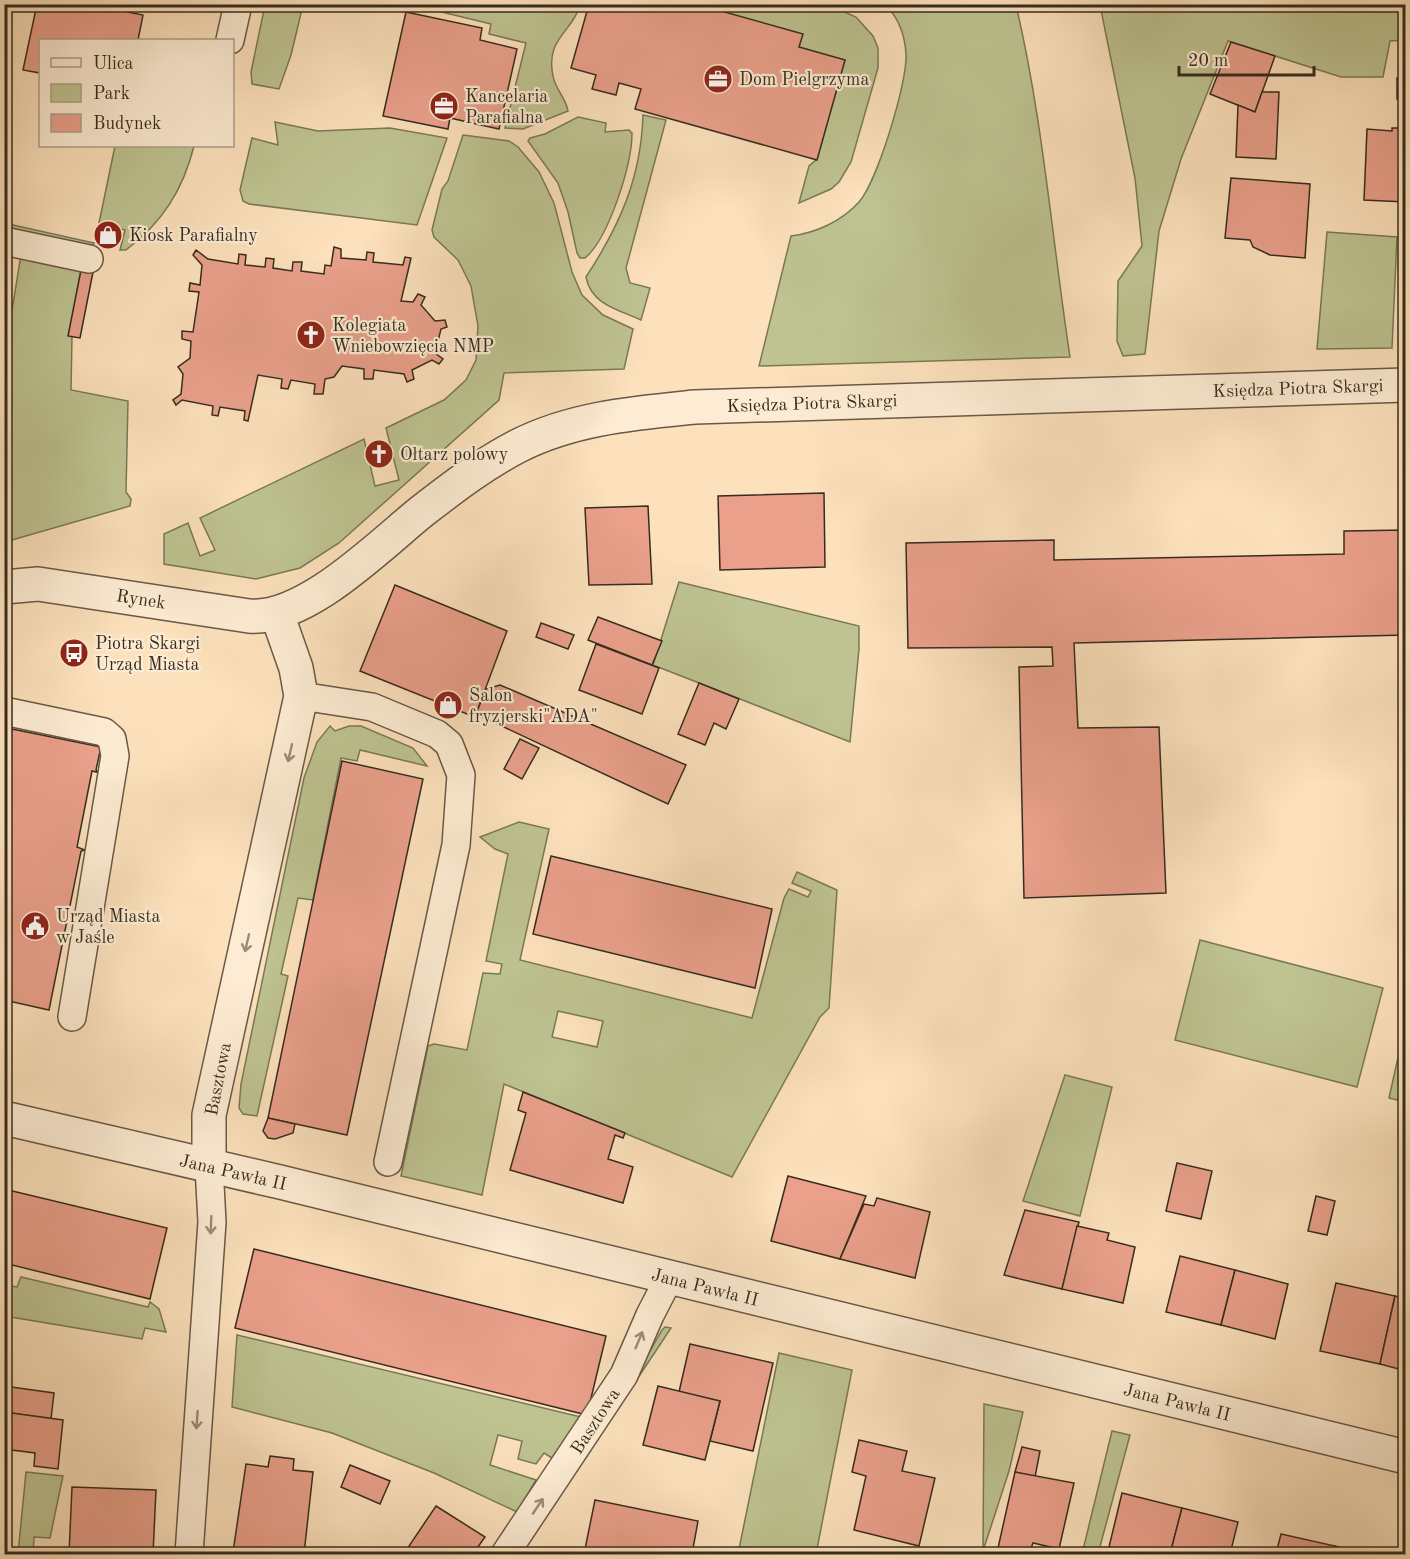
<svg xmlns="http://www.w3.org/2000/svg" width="1410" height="1559" font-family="'Old Standard TT',serif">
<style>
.green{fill:#bec391;stroke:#7a7858;stroke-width:1.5;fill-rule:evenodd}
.building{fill:#eaa08b;stroke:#362c1e;stroke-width:1.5}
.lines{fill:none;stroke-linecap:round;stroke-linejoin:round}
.lane-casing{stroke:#685946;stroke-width:30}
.street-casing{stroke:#685946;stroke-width:36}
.lane{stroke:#fdecd3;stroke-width:27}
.street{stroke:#fdecd3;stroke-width:33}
.oneway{stroke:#9a8c78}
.labels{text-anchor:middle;stroke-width:4.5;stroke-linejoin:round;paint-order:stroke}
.poi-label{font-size:18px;fill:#362c1e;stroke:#fdecd3;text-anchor:start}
.street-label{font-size:18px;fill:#362c1e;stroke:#fdecd3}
</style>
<rect width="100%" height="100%" fill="#fce1bc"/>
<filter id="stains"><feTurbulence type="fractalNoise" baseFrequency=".00333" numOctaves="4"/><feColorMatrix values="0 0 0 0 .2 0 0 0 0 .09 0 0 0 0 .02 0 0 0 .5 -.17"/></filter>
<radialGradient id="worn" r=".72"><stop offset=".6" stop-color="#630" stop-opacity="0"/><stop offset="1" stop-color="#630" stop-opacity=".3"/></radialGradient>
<!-- green -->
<g class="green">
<polygon points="265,5 303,5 291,55 279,89 252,84 251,72"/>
<path d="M 413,5 L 580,5 C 573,32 545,38 553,76 C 555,89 566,98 568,111 L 523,129 L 505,128 L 526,43 L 489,34 L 491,24 Z"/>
<polygon points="696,5 829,5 856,17 873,36 878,48 878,68 851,162 839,182 831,189 799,203 809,166 817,159 845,60 799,47"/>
<path d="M 886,5 L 1016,5 C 1043,120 1052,239 1070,357 L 759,366 L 791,236 C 816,233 842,221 859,202 C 877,182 908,81 906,54 C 905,35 899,19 886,5 Z"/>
<polygon points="1100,5 1405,5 1405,40 1390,41 1383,77 1341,77 1228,41 1181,159 1159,231 1145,354 1123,356 1117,341 1118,281 1142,246 1135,178"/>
<path d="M 643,115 L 666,120 L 626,268 L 630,283 L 650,288 L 641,320 C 620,310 591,305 586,277 C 620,225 641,178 643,115 Z"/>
<path d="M 578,117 L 606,123 L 605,132 L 629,130 L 632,133 C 632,164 609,238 585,258 L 580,258 L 577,253 L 568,212 L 558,183 L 528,141 L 530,138 L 545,134 Z"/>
<polygon points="275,122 318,131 390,128 447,138 417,225 249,204 243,201 240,190 252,138 278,145"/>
<polygon points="463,135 509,141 518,147 539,172 554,203 572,272 582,295 603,315 633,329 624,369 504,373 499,400 339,543 300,568 256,579 164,564 164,534 188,523 200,556 215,550 200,518 364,439 375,486 399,480 386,428 444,400 466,380 476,360 478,326 471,286 458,260 434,237 432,230 442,189 448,181"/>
<path d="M 115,146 L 194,146 C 183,190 162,223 126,250 L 120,250 L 125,230 L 99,223 Z"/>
<polygon points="4,223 94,243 92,249 5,229"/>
<polygon points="1327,232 1397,237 1392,348 1317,349"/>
<polygon points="21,255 81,270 69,336 72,336 71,390 128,401 126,492 131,499 130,506 5,542 5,353"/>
<polygon points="679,582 859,626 859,649 850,742 653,665"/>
<polygon points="330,726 335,731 349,726 361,726 413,748 427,766 360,750 357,761 341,758 313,900 298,898 281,974 288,976 257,1116 243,1114 239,1108 241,1084 304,778 317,742"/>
<path d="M 519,822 L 549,829 L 520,960 L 752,1018 L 784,898 L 789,889 L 808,897 L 811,891 L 792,883 L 797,872 L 837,890 L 829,1008 L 820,1017 L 732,1177 L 504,1084 L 482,1195 L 401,1176 L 428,1046 L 434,1044 L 467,1050 L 483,973 L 500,974 L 502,964 L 486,961 L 508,854 L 495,849 L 480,837 ZM 558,1011 L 603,1021 L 597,1047 L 552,1037 Z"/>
<polygon points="1200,940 1383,988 1357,1087 1175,1040"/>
<polygon points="1405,1026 1405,1102 1389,1098"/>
<polygon points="1065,1075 1112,1087 1080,1216 1023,1201"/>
<polygon points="21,1277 148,1307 150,1302 159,1309 166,1332 145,1328 142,1339 5,1316 5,1285 17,1287"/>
<polygon points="665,1327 671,1328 618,1408 662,1330"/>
<polygon points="237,1335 581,1417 552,1458 544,1453 536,1464 518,1459 522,1441 498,1435 490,1465 536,1480 517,1512 434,1473 332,1433 232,1407"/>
<polygon points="779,1353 852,1370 816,1554 738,1554"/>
<polygon points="984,1404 1023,1412 1009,1471 983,1551 996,1554 983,1554"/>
<polygon points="1112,1431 1130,1435 1098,1554 1082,1554"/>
<polygon points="26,1472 63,1476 50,1538 34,1537 33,1554 18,1554"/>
</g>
<!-- building -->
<g class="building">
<polygon points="37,4 87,4 143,15 138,40 40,40 40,73 23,70"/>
<polygon points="589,4 643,4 663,10 665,4 696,4 803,34 799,47 845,60 817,160 635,109 641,89 619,83 616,95 592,89 596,75 571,68"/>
<polygon points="406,12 482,28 480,40 517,49 499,129 450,118 448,129 383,116"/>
<polygon points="1231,42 1275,56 1255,112 1210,94"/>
<rect x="1397" y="78" width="9" height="21"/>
<polygon points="1262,92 1279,92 1276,159 1236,157 1238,105 1255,112"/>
<polygon points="1392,128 1406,128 1406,202 1364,200 1367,129 1392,131"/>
<polygon points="1231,178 1310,184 1305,258 1270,255 1253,247 1250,240 1225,238"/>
<polygon points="103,228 111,229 115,234 114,240 108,243 99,241"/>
<polygon points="334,247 341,249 341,258 366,260 367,252 374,253 373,262 403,265 405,257 411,258 401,301 413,302 418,294 425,297 421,305 435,321 445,320 447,327 441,329 435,353 443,359 439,364 432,360 412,370 414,379 407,382 404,374 374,370 373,379 364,379 364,369 342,366 334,377 325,379 323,394 314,394 315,384 291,380 288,389 281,388 282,379 258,375 248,421 244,420 245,411 220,407 218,416 212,415 213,406 182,400 176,405 173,400 181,394 183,374 178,367 190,358 191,341 182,339 182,331 193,332 199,292 189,291 190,283 200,285 202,265 193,255 196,250 208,259 238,264 239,254 246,255 245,265 265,267 266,258 274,259 273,268 292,271 293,262 302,262 301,271 324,274 325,265 331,266"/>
<polygon points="81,270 93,272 80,338 68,336"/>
<polygon points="824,493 825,567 720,570 718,496"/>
<polygon points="648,506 652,584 589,585 585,508"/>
<polygon points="1406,530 1406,635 1074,643 1078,728 1159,727 1166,893 1024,898 1019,667 1053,666 1052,647 908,648 906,543 1054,540 1054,560 1344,554 1344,531"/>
<polygon points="395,585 507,631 476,714 472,716 360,671"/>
<polygon points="598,617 662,641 652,665 588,640"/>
<polygon points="541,623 574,635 568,649 536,637"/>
<polygon points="596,644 659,668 642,714 579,690"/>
<polygon points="699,683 739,699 726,729 714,723 705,745 678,734"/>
<polygon points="500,685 686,765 668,804 476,714 486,689"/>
<polygon points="12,729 101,747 96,770 100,773 92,771 77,847 85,850 81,851 49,1010 4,1000 4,768"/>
<polygon points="520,739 539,748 522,779 504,769"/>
<polygon points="342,761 423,779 347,1135 268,1118"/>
<polygon points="551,856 772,909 755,988 533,934"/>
<polygon points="523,1092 625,1133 623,1138 615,1135 608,1159 633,1167 623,1203 510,1170 526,1113 518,1110"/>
<polygon points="268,1118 295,1124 293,1133 275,1139 268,1138 263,1131"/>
<polygon points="1177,1163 1212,1171 1201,1219 1166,1211"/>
<polygon points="788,1176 866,1196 840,1259 771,1241"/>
<polygon points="4,1189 167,1228 150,1299 4,1263"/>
<polygon points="1316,1196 1335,1201 1327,1235 1308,1231"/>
<polygon points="877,1198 930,1212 915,1278 840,1259 864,1204 874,1206"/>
<polygon points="1025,1210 1079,1222 1062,1289 1004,1275"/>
<polygon points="1077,1226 1109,1233 1107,1240 1135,1247 1123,1303 1062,1289"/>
<polygon points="254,1249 606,1336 587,1415 235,1328"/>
<polygon points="1180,1256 1235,1270 1221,1325 1166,1312"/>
<polygon points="1235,1270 1288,1284 1275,1339 1221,1325"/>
<polygon points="1336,1283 1395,1296 1380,1364 1320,1351"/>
<polygon points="1395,1296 1406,1299 1406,1371 1380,1364"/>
<polygon points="690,1344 773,1363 753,1451 710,1441 720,1401 679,1392"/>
<polygon points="4,1386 54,1393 51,1419 4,1412"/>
<polygon points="658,1386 720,1401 705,1460 643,1445"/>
<polygon points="4,1412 63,1420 58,1469 34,1466 35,1453 4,1449"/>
<polygon points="859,1440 907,1451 902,1471 935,1478 919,1546 854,1530 866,1476 852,1472"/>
<polygon points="1022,1447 1040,1451 1035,1477 1015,1472"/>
<polygon points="270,1456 294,1459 293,1470 313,1472 304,1554 233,1552 246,1464 268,1467"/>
<polygon points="350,1465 390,1481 380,1504 341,1487"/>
<polygon points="1015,1472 1074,1483 1059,1549 1033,1543 1029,1554 998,1548"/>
<polygon points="72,1487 156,1490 153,1554 69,1554"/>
<polygon points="1122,1493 1182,1508 1170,1554 1138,1554 1109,1547"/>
<polygon points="595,1500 698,1521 692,1554 584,1554"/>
<polygon points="436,1506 485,1537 473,1554 405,1552"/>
<polygon points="1182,1508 1238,1522 1230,1554 1170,1554"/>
<polygon points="1281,1534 1335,1546 1334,1554 1276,1554"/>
<polygon points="1335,1546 1372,1554 1334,1554"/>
<polygon points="233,1552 260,1554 233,1554"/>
</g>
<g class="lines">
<!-- lane casing -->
<g class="lane-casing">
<g id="lane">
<polyline points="230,40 238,4"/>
<polyline points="4,241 89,259"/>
<polyline points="301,696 372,707 437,734 449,744 461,775 456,845 388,1162"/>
<polyline points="4,711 104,732 112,739 115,756 72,1017"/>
<polyline points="189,1554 212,1222 209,1167"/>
<polyline points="505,1554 624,1375 650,1315 669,1278"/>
</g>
</g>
<!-- street casing -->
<g class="street-casing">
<g id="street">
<path d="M 4,587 L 38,584 L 249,616 C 305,621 379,546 421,512 C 452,488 483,464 518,446 C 573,418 635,413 695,407 L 1406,385"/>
<polyline points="4,1118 280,1182 1406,1457"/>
<polyline points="209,1167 209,1115 301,696 296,668 277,614"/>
</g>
</g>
<!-- lane -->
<use href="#lane" class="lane"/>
<!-- street -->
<use href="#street" class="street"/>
</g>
<!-- one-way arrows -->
<defs><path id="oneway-shaft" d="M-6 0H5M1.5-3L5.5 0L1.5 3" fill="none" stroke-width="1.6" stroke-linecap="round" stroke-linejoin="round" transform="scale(1.5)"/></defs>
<g class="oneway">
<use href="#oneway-shaft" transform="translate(290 753) rotate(103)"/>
<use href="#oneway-shaft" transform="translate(247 943) rotate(103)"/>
<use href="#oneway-shaft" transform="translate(211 1225) rotate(92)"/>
<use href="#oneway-shaft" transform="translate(639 1340) rotate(-67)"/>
<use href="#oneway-shaft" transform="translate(197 1420) rotate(94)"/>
<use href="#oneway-shaft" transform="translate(538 1506) rotate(-56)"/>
</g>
<!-- icons -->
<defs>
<g id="office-disc" transform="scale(1.5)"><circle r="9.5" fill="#8f2418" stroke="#fdecd3"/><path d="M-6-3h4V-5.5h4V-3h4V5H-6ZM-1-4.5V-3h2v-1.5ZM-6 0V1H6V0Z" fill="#fff"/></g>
<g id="shop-disc" transform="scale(1.5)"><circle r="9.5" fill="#8f2418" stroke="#fdecd3"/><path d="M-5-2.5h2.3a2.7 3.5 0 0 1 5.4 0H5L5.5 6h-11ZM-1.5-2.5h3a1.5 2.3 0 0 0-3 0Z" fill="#fff"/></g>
<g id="church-disc" transform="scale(1.5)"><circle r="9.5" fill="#8f2418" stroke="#fdecd3"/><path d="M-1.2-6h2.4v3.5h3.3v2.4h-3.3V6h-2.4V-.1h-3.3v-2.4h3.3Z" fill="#fff"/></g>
<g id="bus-disc" transform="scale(1.5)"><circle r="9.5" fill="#8f2418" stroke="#fdecd3"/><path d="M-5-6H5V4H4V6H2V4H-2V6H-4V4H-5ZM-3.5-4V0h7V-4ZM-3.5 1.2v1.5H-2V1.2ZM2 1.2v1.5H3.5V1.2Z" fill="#fff"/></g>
<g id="civic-disc" transform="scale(1.5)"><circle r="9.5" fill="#8f2418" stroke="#fdecd3"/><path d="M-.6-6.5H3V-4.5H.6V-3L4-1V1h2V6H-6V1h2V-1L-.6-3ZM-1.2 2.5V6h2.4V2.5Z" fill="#fff"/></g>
</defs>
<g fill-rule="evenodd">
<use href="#office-disc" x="718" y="79"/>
<use href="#office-disc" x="444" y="106"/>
<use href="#shop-disc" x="108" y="235"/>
<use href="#church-disc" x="311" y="335"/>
<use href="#church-disc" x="379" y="454"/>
<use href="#bus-disc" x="74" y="653"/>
<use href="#shop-disc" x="448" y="705"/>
<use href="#civic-disc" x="35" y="926"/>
</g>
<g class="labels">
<!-- poi labels -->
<g class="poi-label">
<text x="739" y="85">Dom Pielgrzyma</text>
<text x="465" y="102">Kancelaria<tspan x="465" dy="21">Parafialna</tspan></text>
<text x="129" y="241">Kiosk Parafialny</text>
<text x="332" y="331">Kolegiata<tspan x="332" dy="21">Wniebowzięcia NMP</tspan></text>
<text x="400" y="460">Ołtarz polowy</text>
<text x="95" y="649">Piotra Skargi<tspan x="95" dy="21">Urząd Miasta</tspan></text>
<text x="469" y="701">Salon<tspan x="469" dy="21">fryzjerski"ADA"</tspan></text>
<text x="56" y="922">Urząd Miasta<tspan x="56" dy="21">w Jaśle</tspan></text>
</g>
<!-- street labels -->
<g class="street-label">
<text transform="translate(1298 388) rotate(-2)" y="6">Księdza Piotra Skargi</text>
<text transform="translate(812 403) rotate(-2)" y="6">Księdza Piotra Skargi</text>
<text transform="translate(141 599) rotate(9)" y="6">Rynek</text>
<text transform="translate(218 1079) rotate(-79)" y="6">Basztowa</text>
<text transform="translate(233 1172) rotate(13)" y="6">Jana Pawła II</text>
<text transform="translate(705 1287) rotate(14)" y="6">Jana Pawła II</text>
<text transform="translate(1177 1402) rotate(14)" y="6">Jana Pawła II</text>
<text transform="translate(595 1421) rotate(-57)" y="6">Basztowa</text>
</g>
</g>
<!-- margin -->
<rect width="1410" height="1559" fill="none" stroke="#fce1bc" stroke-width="24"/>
<rect x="6" y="6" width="1398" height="1547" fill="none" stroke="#362c1e" stroke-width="3"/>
<rect x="12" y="12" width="1386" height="1535" fill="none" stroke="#362c1e" stroke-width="1.5"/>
<!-- legend -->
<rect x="39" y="39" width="195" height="108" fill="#fdecd3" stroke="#ad9f8b" stroke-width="1.5"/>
<rect x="51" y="58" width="30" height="9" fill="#fdecd3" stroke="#ad9f8b" stroke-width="1.5"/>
<text x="93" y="69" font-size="18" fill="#362c1e">Ulica</text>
<rect x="51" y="84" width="30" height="18" fill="#bec391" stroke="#ad9f8b" stroke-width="1.5"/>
<text x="93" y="99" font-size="18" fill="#362c1e">Park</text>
<rect x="51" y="114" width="30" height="18" fill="#eaa08b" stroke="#ad9f8b" stroke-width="1.5"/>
<text x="93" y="129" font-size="18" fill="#362c1e">Budynek</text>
<!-- scale -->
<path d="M1179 66v9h135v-9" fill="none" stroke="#362c1e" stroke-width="3"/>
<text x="1188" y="66" font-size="18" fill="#362c1e" stroke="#fdecd3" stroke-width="4.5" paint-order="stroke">20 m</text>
<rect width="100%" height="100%" filter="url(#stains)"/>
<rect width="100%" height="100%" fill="url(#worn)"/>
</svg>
